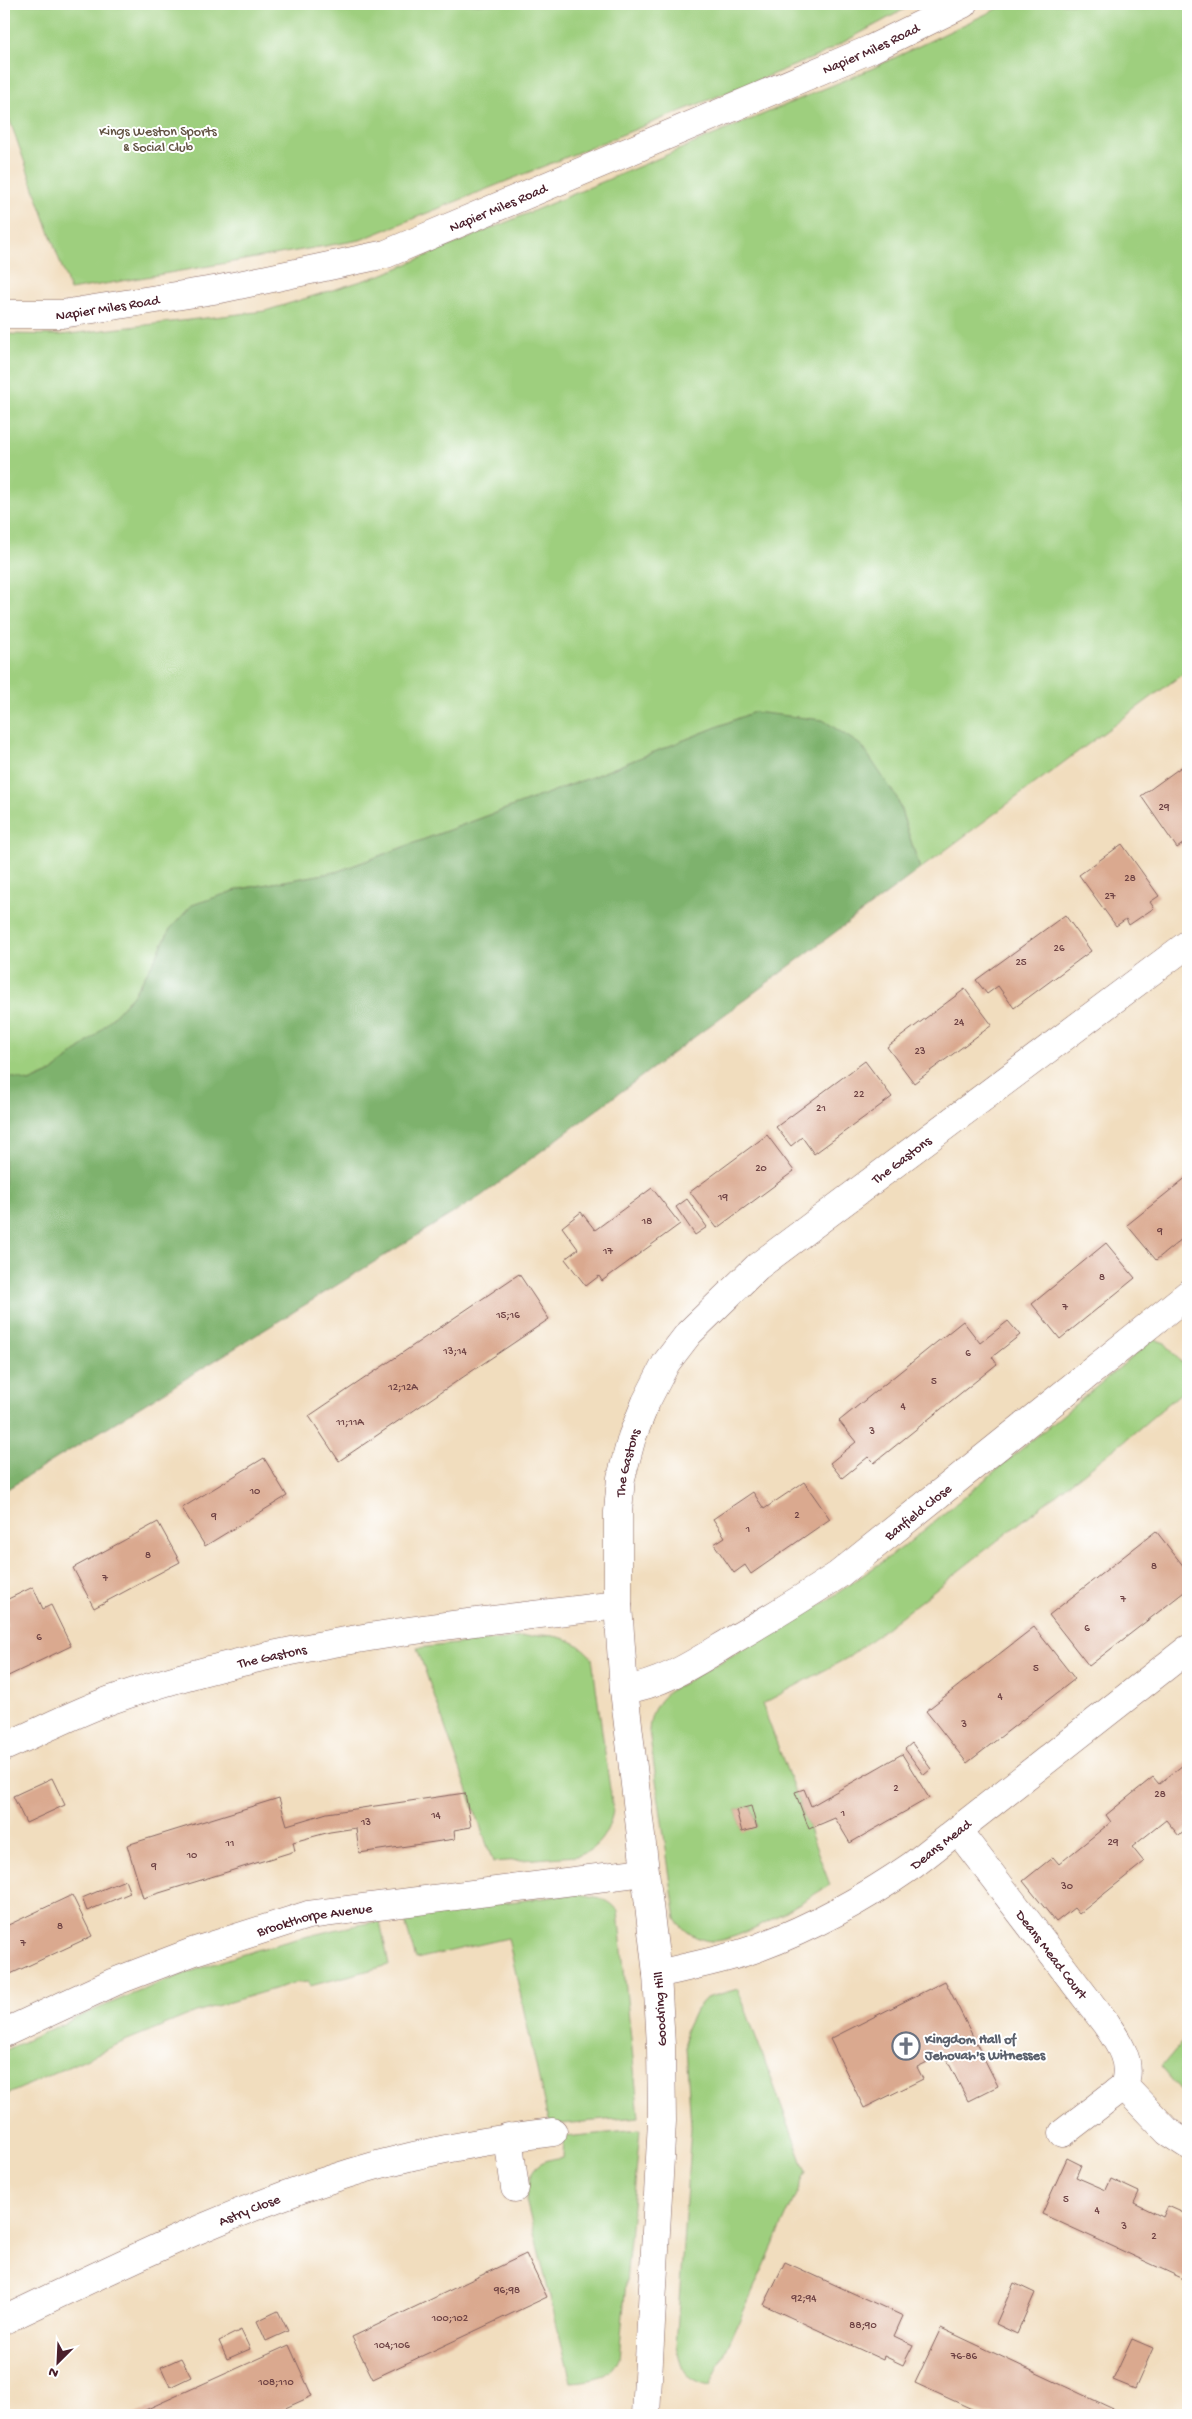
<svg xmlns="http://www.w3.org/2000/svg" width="1192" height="2419" font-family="'Gochi Hand',sans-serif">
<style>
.green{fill:#9ecf7e;stroke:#747754;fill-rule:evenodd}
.forest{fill:#7eb26d;stroke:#64684c}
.building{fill:#daa98f}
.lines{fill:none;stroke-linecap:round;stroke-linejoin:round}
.minor-casing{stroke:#84625e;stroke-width:29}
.minor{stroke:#fff;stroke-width:28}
.labels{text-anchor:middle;stroke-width:4;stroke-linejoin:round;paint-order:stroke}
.number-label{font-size:11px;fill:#6e4244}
.street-label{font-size:14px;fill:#4a1f2b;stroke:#fff}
.park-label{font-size:14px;fill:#635444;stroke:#fff}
.worship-label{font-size:14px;font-weight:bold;fill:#5b616d;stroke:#fff;text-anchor:start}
</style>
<rect width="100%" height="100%" fill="#fff"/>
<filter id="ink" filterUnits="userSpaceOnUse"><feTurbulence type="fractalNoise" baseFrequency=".02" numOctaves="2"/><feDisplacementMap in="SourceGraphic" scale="10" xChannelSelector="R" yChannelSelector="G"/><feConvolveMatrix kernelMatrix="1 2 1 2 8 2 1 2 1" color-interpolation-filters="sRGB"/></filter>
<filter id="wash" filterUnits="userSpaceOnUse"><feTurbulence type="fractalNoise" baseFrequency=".0096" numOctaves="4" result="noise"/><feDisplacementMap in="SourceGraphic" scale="20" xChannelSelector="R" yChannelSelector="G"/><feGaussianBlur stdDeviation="1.12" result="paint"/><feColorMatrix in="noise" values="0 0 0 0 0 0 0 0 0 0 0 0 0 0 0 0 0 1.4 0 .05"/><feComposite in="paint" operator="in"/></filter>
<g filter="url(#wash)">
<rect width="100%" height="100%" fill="#f1ddbe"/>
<!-- green -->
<g class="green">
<polygon points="4,4 914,4 818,56 360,240 70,290 4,104"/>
<polygon points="1007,4 1188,4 1188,670 920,869 897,798 754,712 592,777 336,872 240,889 170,929 154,961 133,995 95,1036 52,1072 29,1082 4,1075 4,334 61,335 265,311 381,275 871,69"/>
<path d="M 1154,1339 L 1165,1343 L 1188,1371 L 1188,1387 L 1123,1442 L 849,1657 L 762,1704 L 830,1885 C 804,1900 739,1943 711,1941 C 697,1940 683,1931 676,1919 L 649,1731 C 650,1714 655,1704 668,1692 L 822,1604 L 906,1545 ZM 751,1806 L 757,1827 L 742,1831 L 736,1810 Z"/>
<path d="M 542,1635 C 562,1636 578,1641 592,1658 L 613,1811 C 609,1832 598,1850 577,1856 L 493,1862 L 417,1648 Z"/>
<path d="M 576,1894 C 591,1896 609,1897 618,1911 L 639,2117 L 549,2125 L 508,1938 L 416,1959 L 403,1915 Z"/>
<path d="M 380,1921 L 389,1965 L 310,1986 L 309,1982 L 294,1983 L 196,2012 L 125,2041 L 4,2096 L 4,2051 C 130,1992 242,1945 380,1921 Z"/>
<path d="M 738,1989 L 806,2172 L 710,2386 C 683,2380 683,2372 676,2346 L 691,2127 L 685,2031 L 695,2010 L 706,1998 Z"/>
<polygon points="1188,2035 1188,2099 1161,2067"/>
<path d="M 640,2130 L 619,2358 C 609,2380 593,2380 571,2382 L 526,2200 C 531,2169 531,2162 563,2157 L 564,2137 Z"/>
</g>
<!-- forest -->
<polygon class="forest" points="754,712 823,720 862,746 897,798 920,869 481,1196 4,1491 4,1075 29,1082 52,1072 95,1036 133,995 154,961 170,929 192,905 240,889 336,872 592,777"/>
<g id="blocks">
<!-- building -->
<g class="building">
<polygon points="1184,765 1188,771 1188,843 1187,841 1177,848 1141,796"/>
<polygon points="1122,844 1159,896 1150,902 1154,908 1129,925 1126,919 1116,926 1079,875"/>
<polygon points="1065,915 1091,951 1014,1008 998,986 987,994 976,980"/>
<polygon points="965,989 992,1025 914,1083 887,1047"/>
<polygon points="865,1061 892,1097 814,1154 802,1137 791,1146 776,1127"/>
<polygon points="767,1135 794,1171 717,1228 690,1192"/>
<polygon points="1188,1176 1188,1234 1156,1260 1127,1225"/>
<polygon points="652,1188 680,1224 602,1281 599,1276 586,1286 565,1259 578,1249 562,1227 581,1212 595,1230"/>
<polygon points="687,1199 707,1227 695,1235 676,1207"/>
<polygon points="1106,1243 1135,1278 1060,1339 1032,1304"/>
<polygon points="519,1274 549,1319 339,1461 309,1416"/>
<polygon points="963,1321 980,1343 1008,1321 1020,1335 992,1357 997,1364 874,1463 868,1457 842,1478 830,1463 856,1442 839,1421"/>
<polygon points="264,1458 287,1496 205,1546 182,1508"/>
<polygon points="804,1482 830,1519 751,1574 745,1565 734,1573 714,1544 725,1537 713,1519 753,1492 764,1509"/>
<polygon points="158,1522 180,1562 94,1608 73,1568"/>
<polygon points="1156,1531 1188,1572 1188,1589 1089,1666 1049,1615"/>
<polygon points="33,1587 43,1609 51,1605 71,1646 4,1678 4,1628 8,1626 4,1618 4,1601"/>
<polygon points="1034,1627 1075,1679 967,1763 926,1711"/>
<polygon points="912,1743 931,1769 924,1775 905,1749"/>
<polygon points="902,1754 929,1798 850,1843 835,1818 809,1829 795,1792 804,1789 811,1806"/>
<polygon points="1188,1761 1188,1828 1179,1836 1166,1820 1132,1847 1144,1862 1079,1914 1074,1908 1056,1922 1023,1881 1053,1857 1059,1864 1111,1822 1106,1815 1153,1777 1159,1784"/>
<polygon points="52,1778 65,1805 26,1823 13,1796"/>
<polygon points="465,1793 471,1827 454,1830 455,1839 359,1853 356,1828 330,1832 293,1842 295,1851 143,1898 127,1845 279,1798 287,1825 327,1813"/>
<polygon points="751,1806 757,1828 742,1832 736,1810"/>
<polygon points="125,1880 130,1893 87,1911 82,1898"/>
<polygon points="72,1895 92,1936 4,1977 4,1927"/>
<polygon points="945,1981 998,2086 968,2101 944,2054 917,2067 923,2079 864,2108 830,2039"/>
<polygon points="1067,2158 1081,2165 1076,2177 1106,2190 1111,2179 1139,2192 1134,2203 1163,2217 1168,2206 1188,2215 1188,2276 1186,2280 1042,2214"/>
<polygon points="526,2254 547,2297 373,2379 352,2337"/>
<polygon points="785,2262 903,2316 894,2336 913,2345 903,2365 884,2356 883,2360 764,2305"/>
<polygon points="1014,2283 1035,2293 1017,2334 996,2324"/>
<polygon points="278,2311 288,2331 266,2341 257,2321"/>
<polygon points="941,2328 1062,2385 1126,2415 985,2415 974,2410 915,2383"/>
<polygon points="241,2330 250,2349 227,2359 219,2341"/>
<polygon points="1132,2339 1153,2348 1135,2389 1113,2380"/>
<polygon points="289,2345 312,2396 270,2415 263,2415 262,2412 256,2415 134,2415"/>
<polygon points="181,2358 191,2377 170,2387 161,2367"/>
</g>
</g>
</g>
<g filter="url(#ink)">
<use href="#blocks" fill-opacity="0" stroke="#84625e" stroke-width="1"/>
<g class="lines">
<!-- minor casing -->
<g class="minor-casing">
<g id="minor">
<path id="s1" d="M 4,314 L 62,314 L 220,289 L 386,254 L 871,49 L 963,4"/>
<path id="s2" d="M 624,1690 C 664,1684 696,1662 731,1641 C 767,1620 803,1598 838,1575 L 1188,1294"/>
<path id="s3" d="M 4,1747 C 39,1732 75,1713 111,1700 C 273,1642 449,1625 618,1605"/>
<path id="s4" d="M 958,1831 L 1106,2024 C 1119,2043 1133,2062 1124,2086"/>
<path id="s5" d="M 657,1974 C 690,1966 725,1960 757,1948 C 813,1927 864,1899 913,1865 L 1188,1649"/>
<path id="s6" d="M 4,2033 L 114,1982 L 195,1951 L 308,1915 L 644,1872"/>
<polyline points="1063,2133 1124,2086 1168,2132 1188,2145"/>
<polyline points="508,2137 515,2188"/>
<path id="s7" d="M 4,2320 C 126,2262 250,2200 381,2164 C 438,2149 495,2139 553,2132"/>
<path id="s8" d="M 646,2415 L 662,2121 L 661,2046 L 657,1974 L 624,1690 L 618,1605 L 618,1512 L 621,1478 L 632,1437 L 646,1402 L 666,1363 L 689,1333 L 757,1267 L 1188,944"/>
</g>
</g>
<!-- minor -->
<use href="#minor" class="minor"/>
</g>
</g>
<!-- icons -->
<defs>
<g id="church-ring" transform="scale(1.4375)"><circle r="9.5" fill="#fff" stroke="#6b7280" stroke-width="1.5"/><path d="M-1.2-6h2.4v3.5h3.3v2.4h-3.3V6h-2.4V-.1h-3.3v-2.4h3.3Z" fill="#6b7280"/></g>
</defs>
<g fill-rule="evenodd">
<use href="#church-ring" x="906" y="2046"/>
</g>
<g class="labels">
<!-- number labels -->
<g class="number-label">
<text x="1164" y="810">29</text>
<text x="1130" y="881">28</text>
<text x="1110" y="899">27</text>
<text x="1059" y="951">26</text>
<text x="1021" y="965">25</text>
<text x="959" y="1025">24</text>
<text x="920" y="1054">23</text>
<text x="859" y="1097">22</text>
<text x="821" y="1111">21</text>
<text x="761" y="1171">20</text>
<text x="723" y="1200">19</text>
<text x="647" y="1224">18</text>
<text x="1160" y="1234">9</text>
<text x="608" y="1254">17</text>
<text x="1102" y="1280">8</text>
<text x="1065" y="1310">7</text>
<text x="508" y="1318">15;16</text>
<text x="455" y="1354">13;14</text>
<text x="968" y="1356">6</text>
<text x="934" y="1384">5</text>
<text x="403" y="1390">12;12A</text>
<text x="903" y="1409">4</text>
<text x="350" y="1425">11;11A</text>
<text x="872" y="1434">3</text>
<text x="255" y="1494">10</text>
<text x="797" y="1518">2</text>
<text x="214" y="1519">9</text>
<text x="748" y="1532">1</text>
<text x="148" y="1558">8</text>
<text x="1154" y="1569">8</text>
<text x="105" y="1581">7</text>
<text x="1123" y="1602">7</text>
<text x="1087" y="1631">6</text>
<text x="39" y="1640">6</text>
<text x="1036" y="1671">5</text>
<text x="1000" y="1699">4</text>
<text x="964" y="1727">3</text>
<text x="896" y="1791">2</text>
<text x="1160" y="1797">28</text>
<text x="843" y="1816">1</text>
<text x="436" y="1818">14</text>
<text x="366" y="1825">13</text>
<text x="1113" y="1845">29</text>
<text x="230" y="1846">11</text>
<text x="192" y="1858">10</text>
<text x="154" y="1869">9</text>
<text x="1067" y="1889">30</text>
<text x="60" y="1929">8</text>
<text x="23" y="1946">7</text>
<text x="1066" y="2202">5</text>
<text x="1097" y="2213">4</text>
<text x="1124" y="2229">3</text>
<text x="1154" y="2239">2</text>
<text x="507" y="2293">96;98</text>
<text x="804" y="2301">92;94</text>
<text x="450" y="2321">100;102</text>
<text x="863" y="2328">88;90</text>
<text x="392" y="2348">104;106</text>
<text x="964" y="2359">76-86</text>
<text x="276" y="2385">108;110</text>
</g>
<!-- street labels -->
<g class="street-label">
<text dy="5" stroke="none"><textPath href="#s1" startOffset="914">Napier Miles Road</textPath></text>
<text dy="5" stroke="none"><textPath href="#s1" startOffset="509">Napier Miles Road</textPath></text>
<text dy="5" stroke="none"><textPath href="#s1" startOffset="104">Napier Miles Road</textPath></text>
<text dy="5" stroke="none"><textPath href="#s8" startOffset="1376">The Gastons</textPath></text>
<text dy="5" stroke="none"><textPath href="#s8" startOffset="956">The Gastons</textPath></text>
<text dy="5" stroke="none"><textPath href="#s2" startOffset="346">Banfield Close</textPath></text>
<text dy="5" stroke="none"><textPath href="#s3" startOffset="284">The Gastons</textPath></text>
<text dy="5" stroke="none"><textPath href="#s5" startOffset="315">Deans Mead</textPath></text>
<text dy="5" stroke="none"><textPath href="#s6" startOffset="332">Brookthorpe Avenue</textPath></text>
<text dy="5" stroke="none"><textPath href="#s4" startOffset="155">Deans Mead Court</textPath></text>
<text transform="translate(659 2009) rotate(-93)" y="5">Goodring Hill</text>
<text dy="5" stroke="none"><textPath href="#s7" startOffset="269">Astry Close</textPath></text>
</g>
<!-- park labels -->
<g class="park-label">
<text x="158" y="135">Kings Weston Sports<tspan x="158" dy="16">&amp; Social Club</tspan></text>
</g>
<!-- worship labels -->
<g class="worship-label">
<text x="925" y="2043">Kingdom Hall of<tspan x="925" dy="16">Jehovah's Witnesses</tspan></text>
</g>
</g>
<!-- margin -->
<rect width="1192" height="2419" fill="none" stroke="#fff" stroke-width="20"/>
<!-- north arrow -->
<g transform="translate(58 2362) rotate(204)" stroke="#ffffff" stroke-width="4" paint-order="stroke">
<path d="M0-4L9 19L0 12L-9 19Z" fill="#4a1f2b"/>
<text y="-8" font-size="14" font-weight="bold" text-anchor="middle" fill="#4a1f2b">N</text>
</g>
</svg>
